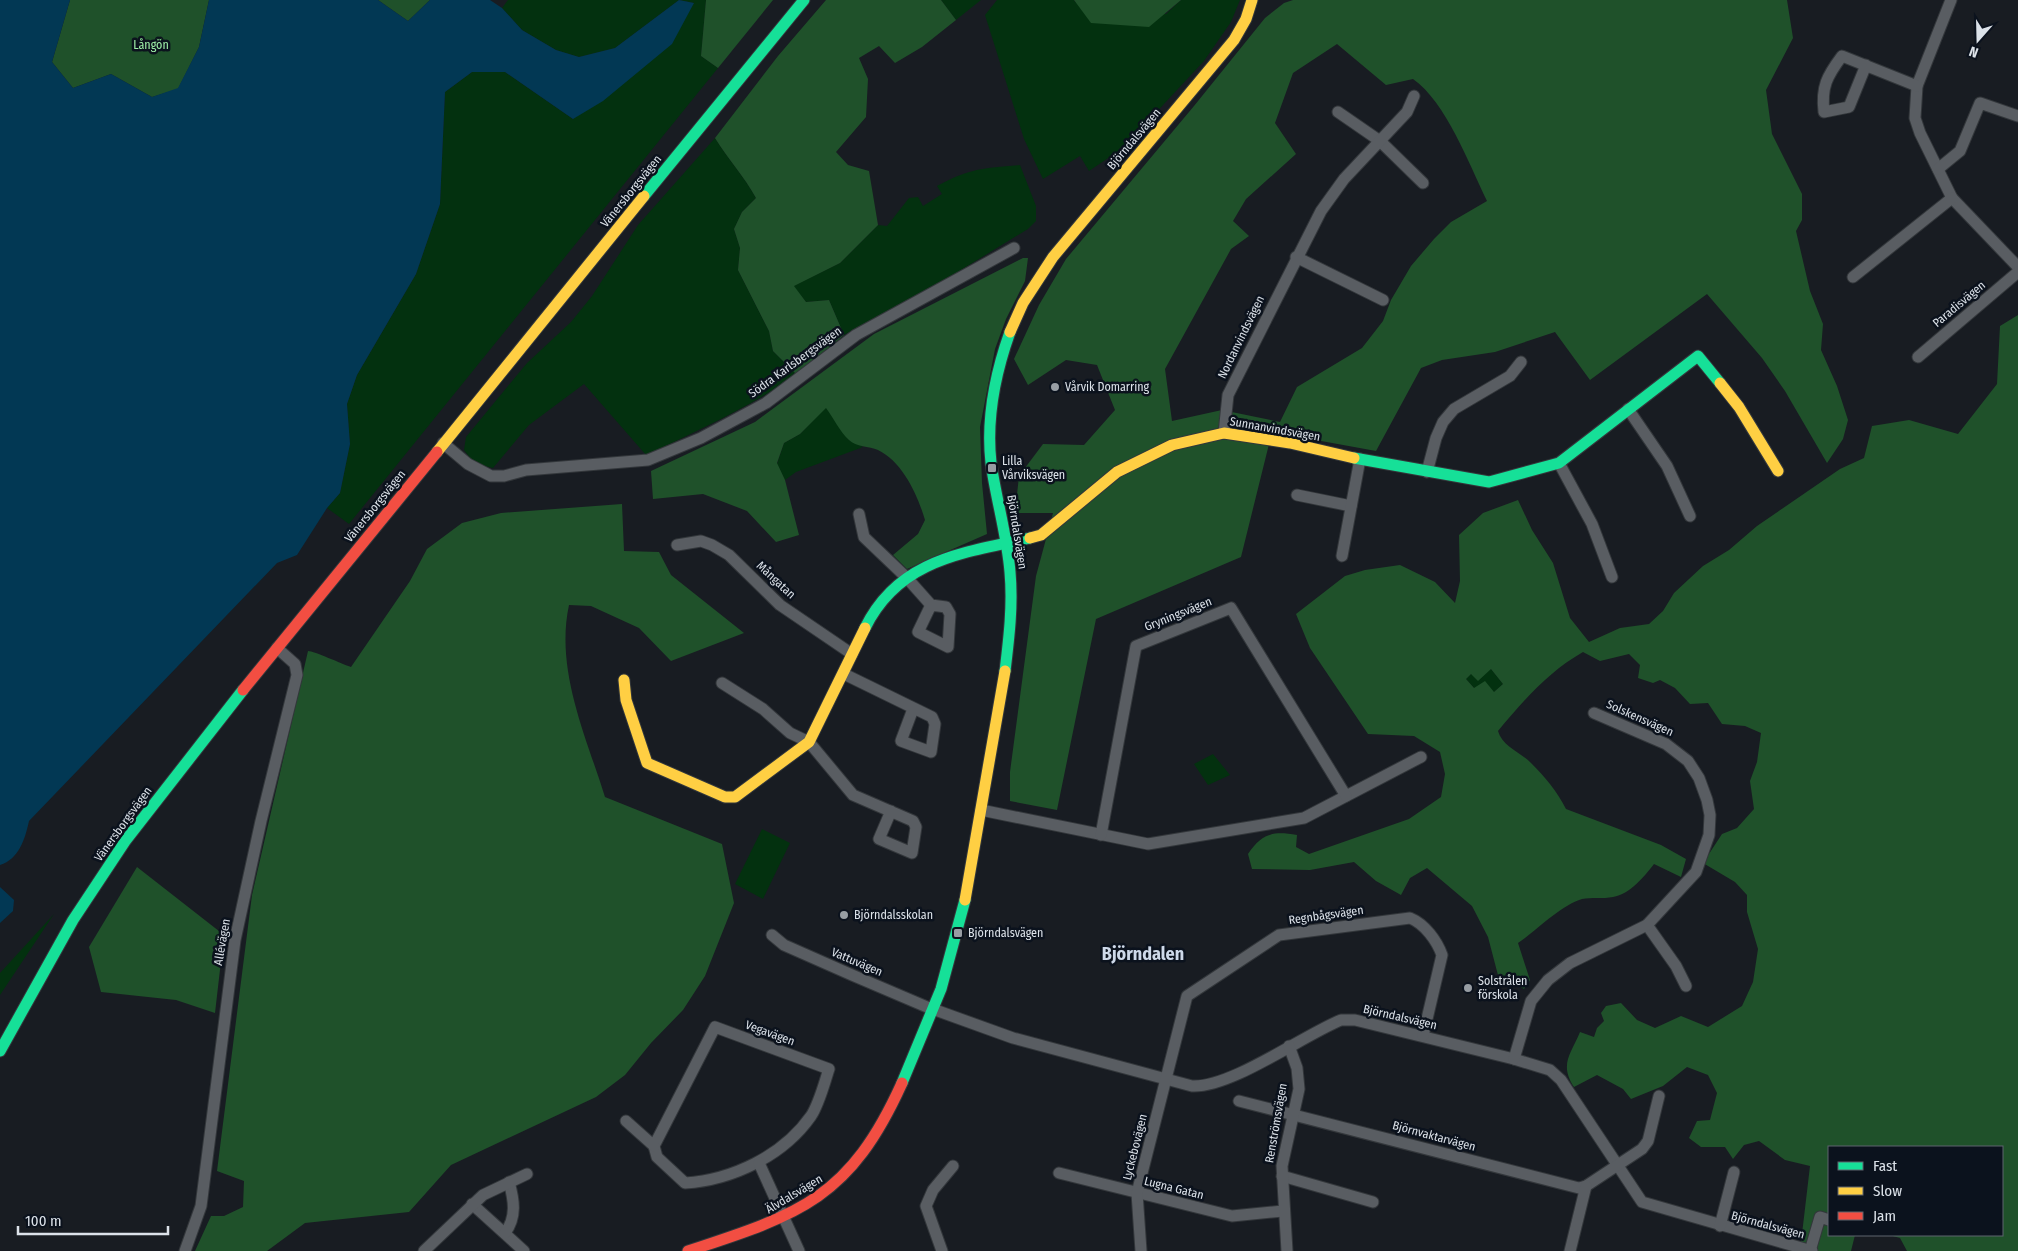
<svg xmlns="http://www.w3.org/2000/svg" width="2018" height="1251" font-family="'Fira Sans Condensed',sans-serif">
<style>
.green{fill:#03310f}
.forest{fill:#1f512a;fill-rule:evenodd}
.water{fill:#023854}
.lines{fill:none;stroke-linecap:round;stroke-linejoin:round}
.street-casing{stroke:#33373b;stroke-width:13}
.fast-casing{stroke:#33373b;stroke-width:13}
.slow-casing{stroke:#33373b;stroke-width:13}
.jam-casing{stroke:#33373b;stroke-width:13}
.street{stroke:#595d62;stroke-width:11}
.fast{stroke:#16e098;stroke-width:11}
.slow{stroke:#ffcf43;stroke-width:11}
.jam{stroke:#f24e42;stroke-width:11}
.poi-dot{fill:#979da3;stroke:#0b121d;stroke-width:2}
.labels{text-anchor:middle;stroke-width:5;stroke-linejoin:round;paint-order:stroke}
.park-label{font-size:12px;fill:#9eeea7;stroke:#0b121d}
.street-label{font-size:12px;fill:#dce2e9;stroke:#0b121d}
.poi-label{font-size:12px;fill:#dce2e9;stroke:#0b121d;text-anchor:start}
.district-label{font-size:18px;font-weight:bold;fill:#ced9e9;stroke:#0b121d}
</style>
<rect width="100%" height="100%" fill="#181c22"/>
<!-- green -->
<g class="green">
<polygon points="508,0 706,0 701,56 718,68 349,524 327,508 340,493 350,444 347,404 357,375 416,274 440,204 445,92 472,72 505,72 573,119 694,3 679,0 615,48 579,57 556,50 522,30 502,8"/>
<polygon points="941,0 981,0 956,20"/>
<polygon points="997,0 1074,0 1075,2 1166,14 1181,0 1240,0 1231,22 1204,61 1123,148 1089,171 1080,156 1043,179 1024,139 985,15"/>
<path d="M 715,138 C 728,159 744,176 756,198 L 742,212 L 734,229 L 740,248 L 738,270 L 769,331 L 773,351 L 797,375 C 749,407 698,431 646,455 L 584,384 L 529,425 L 493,468 L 475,464 L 464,450 L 466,437 L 527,363 L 571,322 L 592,296 L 638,225 Z"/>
<path d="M 1020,165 L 1036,206 L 1036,221 L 1028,229 L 956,273 L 844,335 L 829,300 L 806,302 L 793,286 L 840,263 L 878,225 L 887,226 L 909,198 L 918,197 L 923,206 L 942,194 L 937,186 C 970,168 984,168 1020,165 Z"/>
<polygon points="826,407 849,440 863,447 796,472 785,480 777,464 784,443 800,434"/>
<polygon points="1491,669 1503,684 1494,692 1474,688 1466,679 1471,674"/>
<polygon points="1213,754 1230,775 1208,785 1194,764"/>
<polygon points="762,829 790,843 763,899 735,884"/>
<polygon points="54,914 0,995 0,973"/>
</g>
<!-- forest -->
<g class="forest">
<polygon points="70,0 209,0 199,47 178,89 152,97 111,74 73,88 52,62"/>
<polygon points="378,0 430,0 408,21"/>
<polygon points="706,0 773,0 718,68 701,56"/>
<path d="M 826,0 L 941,0 L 956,20 L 922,47 L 895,63 L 879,46 L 859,58 L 868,79 L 866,117 L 836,152 L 848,165 L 869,171 L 878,225 L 840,263 L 794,286 L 806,302 L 829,300 L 844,335 L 797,375 L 773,351 L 769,331 L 738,270 L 740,248 L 734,229 L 742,212 L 756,198 C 744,176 728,159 715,138 L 778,56 Z"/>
<polygon points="1074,0 1181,0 1149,27 1091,23"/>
<path d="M 1293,0 L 1787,0 L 1793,38 L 1766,90 L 1772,134 L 1802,194 L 1802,220 L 1796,231 L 1810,291 L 1823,324 L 1821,350 L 1837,386 L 1848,420 L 1843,439 L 1827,463 L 1785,391 L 1762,358 L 1707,294 L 1590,380 L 1555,332 L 1495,352 L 1442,360 L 1421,368 L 1376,451 L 1272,432 L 1241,557 L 1096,619 L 1057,810 L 1010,801 L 1010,772 L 1036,576 L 1053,513 L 1015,513 L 1019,476 L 1043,444 L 1084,445 L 1115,410 L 1097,365 L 1066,360 L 1028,385 L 1014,359 L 1039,305 L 1066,259 L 1194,106 L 1265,18 L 1284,3 ZM 1337,44 L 1386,85 L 1413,79 C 1446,102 1469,164 1487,201 L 1451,222 L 1434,239 L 1411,266 L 1391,300 L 1383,321 L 1362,348 L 1297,387 L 1280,422 L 1222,410 L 1172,421 L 1165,369 L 1231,249 L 1249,236 L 1233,221 L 1246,199 L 1296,154 L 1275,123 L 1293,73 Z"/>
<path d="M 1023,258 L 1028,258 L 1025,281 L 1006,319 L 995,349 L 980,427 L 982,483 L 987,534 L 907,569 L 893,555 L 918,534 L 925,520 C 918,496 903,462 878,450 C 869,446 856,447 849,440 C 840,432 833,417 826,408 L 800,434 L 784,443 L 777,463 L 785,480 L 799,535 L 776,542 L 747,511 L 703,494 L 653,499 L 651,471 L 755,422 L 874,334 Z"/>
<path d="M 2018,315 L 2018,1251 L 1907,1251 L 1900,1238 L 1889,1235 L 2002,1235 L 2002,1147 L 1829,1147 L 1829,1235 L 1855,1235 L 1851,1251 L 1800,1251 L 1810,1166 L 1785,1160 L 1759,1141 L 1744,1145 L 1733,1159 L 1725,1147 L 1701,1147 L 1689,1138 L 1697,1121 L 1710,1120 L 1717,1093 L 1708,1075 L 1687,1067 L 1663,1086 L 1631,1099 L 1623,1089 L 1597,1075 L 1574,1087 C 1559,1064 1571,1054 1580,1032 L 1594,1037 L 1597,1028 L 1604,1021 L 1601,1013 L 1606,1006 L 1621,1003 L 1637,1020 L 1655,1028 L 1681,1016 L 1708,1027 L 1742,1006 L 1753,982 L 1758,949 L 1747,912 L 1747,895 L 1735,882 L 1703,863 L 1722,834 L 1737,828 L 1754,809 L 1750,781 L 1757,762 L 1761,733 L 1745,726 L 1722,724 L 1708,703 L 1690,704 L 1675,688 L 1660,680 L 1653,683 L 1638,678 L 1640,665 L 1629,654 L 1600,661 L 1583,652 C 1548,672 1524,700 1498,731 C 1502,746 1520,752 1531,763 C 1545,777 1557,791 1566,809 L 1661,845 L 1686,859 L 1681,877 L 1654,864 C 1644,877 1630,894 1613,897 C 1603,899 1591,897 1582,899 C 1561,905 1536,931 1518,943 L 1530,980 L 1524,989 L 1511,981 L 1499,979 L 1488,937 L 1472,906 L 1427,868 L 1410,878 L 1401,895 L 1376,881 L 1354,862 L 1310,870 L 1252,869 L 1248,854 C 1262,833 1273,831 1297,835 L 1296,847 L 1309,854 L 1409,819 L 1441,797 L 1445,774 L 1440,752 L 1414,736 L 1368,734 L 1310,648 L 1296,614 L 1345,576 L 1365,570 L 1400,565 L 1435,582 L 1455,603 L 1460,581 L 1459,535 L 1483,513 L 1518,500 L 1532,530 L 1553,563 L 1570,618 L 1589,642 L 1620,628 L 1649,624 L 1663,611 L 1674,593 L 1703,566 L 1729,550 L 1757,526 L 1840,469 L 1864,458 L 1872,426 L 1909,420 L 1958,434 L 1997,384 L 2000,326 ZM 1491,669 L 1503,684 L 1494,692 L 1485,681 L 1474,688 L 1466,679 L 1471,674 L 1478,681 Z"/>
<path d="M 622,504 L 624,551 L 659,552 L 671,575 L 744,633 L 671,661 L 639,628 L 591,606 L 569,605 C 555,670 586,736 605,797 L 722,844 L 734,903 L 705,976 L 683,1010 L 651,1043 L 625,1075 L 596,1097 L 451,1165 L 409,1212 L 305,1223 L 267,1251 L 195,1251 L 211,1216 L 224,1216 L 243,1207 L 244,1181 L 217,1171 L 252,895 L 308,651 C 314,651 342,664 351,667 L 410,581 L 427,549 L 462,523 L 501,513 Z"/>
<polygon points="137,867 224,935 215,1013 176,1000 101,992 89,947"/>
</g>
<!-- water -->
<g class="water">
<path d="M 0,0 L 70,0 L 52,62 L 73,88 L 111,74 L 152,97 L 178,88 L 199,47 L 209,0 L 378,0 L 408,21 L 430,0 L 490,0 L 502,8 L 522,30 L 556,50 L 579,57 L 615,48 L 679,0 L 694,3 L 672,44 L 603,101 L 573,119 L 505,72 L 472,72 L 445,92 L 440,204 L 416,274 L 357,375 L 347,404 L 350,444 L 340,493 L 327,508 L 297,555 L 277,563 L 29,821 C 25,839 19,859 0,865 Z"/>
<polygon points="0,887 14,900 13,911 0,923"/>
</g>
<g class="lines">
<!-- street casing -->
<g class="street-casing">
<g id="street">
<polyline points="1951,0 1917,86 1915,118 1920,133 1952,198 2018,267"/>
<path d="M 1866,65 L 1849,107 L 1824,112 C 1821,87 1827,76 1842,56 L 1917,86"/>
<polyline points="1338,112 1380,141 1423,183"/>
<polyline points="1938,169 1960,151 1980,103 2018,116"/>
<polyline points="1296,257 1383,300"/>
<polyline points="1853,277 1952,198"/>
<polyline points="1918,357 2018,272"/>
<polyline points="1628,409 1667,466 1690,516"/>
<polyline points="1224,433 1228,395 1321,211 1344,179 1407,112 1414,96"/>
<polyline points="443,443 468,464 491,476 504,476 526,470 648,460 701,438 766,403 856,335 1014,248"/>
<polyline points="1559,463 1592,524 1612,577"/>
<polyline points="1427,472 1436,438 1443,422 1454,409 1510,376 1521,362"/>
<polyline points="1297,495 1351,506"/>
<polyline points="859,514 864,537 907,578 931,605 946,607 950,614 948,647 918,632 931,605"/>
<polyline points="677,545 701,541 712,545 729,555 780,605 852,654"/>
<polyline points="1342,556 1360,459"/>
<polyline points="844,674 932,717 935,724 931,752 901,741 913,709"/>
<polyline points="722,683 763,709 790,733 809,742 853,795 913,821 916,827 912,853 879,839 891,811"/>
<polyline points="981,810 1148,844 1304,818 1421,757"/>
<polyline points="1101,835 1136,646 1231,608 1346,796"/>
<polyline points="1647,925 1676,966 1686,986"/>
<path d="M 772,935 L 784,945 L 852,975 L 927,1007 L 1013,1038 L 1192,1086 C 1231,1088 1302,1036 1341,1020 L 1355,1020 L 1514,1059 L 1550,1070 L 1561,1080 L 1642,1202 L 1812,1251"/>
<path d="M 715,1027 L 829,1069 C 824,1084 819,1104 811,1116 C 783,1156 732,1180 685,1183 L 657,1157 L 654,1146 Z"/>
<polyline points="1514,1059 1531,1001 1548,980 1570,963 1647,925 1696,872 1709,835 1710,815 1707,800 1699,778 1688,761 1666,744 1594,713"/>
<polyline points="1239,1101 1579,1188 1586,1186 1642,1149 1648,1141 1659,1096"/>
<polyline points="626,1121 654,1146"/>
<polyline points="759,1163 799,1251"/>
<polyline points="1059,1173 1232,1216 1283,1211"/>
<polyline points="1282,1176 1373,1202"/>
<polyline points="472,1204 524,1251"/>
<polyline points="1720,1226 1734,1172"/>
<path d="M 505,1233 C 517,1217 514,1200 509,1182"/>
<polyline points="185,1251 201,1206 235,940 261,821 297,675 295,664 277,648"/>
<polyline points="424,1251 483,1195 527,1174"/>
<polyline points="942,1251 926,1206 933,1190 953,1166"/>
<path d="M 1141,1251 L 1137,1193 L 1187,996 L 1279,935 L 1410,918 C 1425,924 1437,941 1442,955 L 1423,1036"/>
<polyline points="1287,1251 1282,1166 1299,1089 1297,1068 1289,1046"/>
<polyline points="1570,1251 1586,1186"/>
<polyline points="1810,1251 1820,1217 1829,1220"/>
</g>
</g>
<!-- fast casing -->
<g class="fast-casing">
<g id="fast">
<polyline points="644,196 804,0"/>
<polyline points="1354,458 1489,482 1559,463 1698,356 1720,383"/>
<path d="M 865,628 C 899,559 963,553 1030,538"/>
<path d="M 1005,671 C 1009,638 1013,605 1010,572 C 1007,535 996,499 991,463 C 986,418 995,374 1010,332"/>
<polyline points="0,1051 73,920 126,840 243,690"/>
<polyline points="902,1083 941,989 965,900"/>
</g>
</g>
<!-- slow casing -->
<g class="slow-casing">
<g id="slow">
<polyline points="1010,332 1023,303 1053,257 1234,40 1246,19 1252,0"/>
<polyline points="1720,383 1739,407 1778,471"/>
<polyline points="437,452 644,196"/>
<polyline points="1030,538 1041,535 1117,472 1172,445 1224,433 1290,443 1354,458"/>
<polyline points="624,680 626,700 647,763 725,797 735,797 809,742 865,628"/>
<polyline points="965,900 1005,671"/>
</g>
</g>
<!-- jam casing -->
<g class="jam-casing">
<g id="jam">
<polyline points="243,690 437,452"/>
<path d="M 688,1251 C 801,1214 850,1198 902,1083"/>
</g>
</g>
<!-- street -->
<use href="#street" class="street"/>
<!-- fast -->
<use href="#fast" class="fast"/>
<!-- slow -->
<use href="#slow" class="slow"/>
<!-- jam -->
<use href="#jam" class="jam"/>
</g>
<!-- markers -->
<g class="poi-dot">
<circle cx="1055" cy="387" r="5"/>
<rect x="987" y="463" width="10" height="10" rx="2.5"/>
<circle cx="844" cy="915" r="5"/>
<rect x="953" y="928" width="10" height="10" rx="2.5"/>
<circle cx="1468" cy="988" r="5"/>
</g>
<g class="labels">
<!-- park labels -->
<g class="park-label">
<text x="151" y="49">Långön</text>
</g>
<!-- street labels -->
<g class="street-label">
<text transform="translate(1134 139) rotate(-50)" y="4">Björndalsvägen</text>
<text transform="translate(631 191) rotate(-51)" y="4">Vänersborgsvägen</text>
<text transform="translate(1959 304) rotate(-40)" y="4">Paradisvägen</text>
<text transform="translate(1241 337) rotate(-64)" y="4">Nordanvindsvägen</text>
<text transform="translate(795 362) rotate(-36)" y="4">Södra Karlsbergsvägen</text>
<text transform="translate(1275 429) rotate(10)" y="4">Sunnanvindsvägen</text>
<text transform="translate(375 506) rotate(-51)" y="4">Vänersborgsvägen</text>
<text transform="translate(1017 532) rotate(81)" y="4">Björndalsvägen</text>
<text transform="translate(776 580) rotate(43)" y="4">Mångatan</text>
<text transform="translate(1178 614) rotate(-22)" y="4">Gryningsvägen</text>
<text transform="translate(1640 718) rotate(24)" y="4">Solskensvägen</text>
<text transform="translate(123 824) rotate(-54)" y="4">Vänersborgsvägen</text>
<text transform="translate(1326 915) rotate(-8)" y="4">Regnbågsvägen</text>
<text transform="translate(222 942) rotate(-80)" y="4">Allévägen</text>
<text transform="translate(857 962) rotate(23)" y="4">Vattuvägen</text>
<text transform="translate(1400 1017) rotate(13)" y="4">Björndalsvägen</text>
<text transform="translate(770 1033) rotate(20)" y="4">Vegavägen</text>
<text transform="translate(1276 1123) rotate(-80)" y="4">Renströmsvägen</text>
<text transform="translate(1434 1136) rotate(15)" y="4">Björnvaktarvägen</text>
<text transform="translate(1135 1147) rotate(-76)" y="4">Lyckebovägen</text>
<text transform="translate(1174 1188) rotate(14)" y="4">Lugna Gatan</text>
<text transform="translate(794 1194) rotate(-31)" y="4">Älvdalsvägen</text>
<text transform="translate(1768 1225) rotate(15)" y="4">Björndalsvägen</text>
</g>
<!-- poi labels -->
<g class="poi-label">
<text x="1065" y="391">Vårvik Domarring</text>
<text x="1002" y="465">Lilla<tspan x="1002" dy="14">Vårviksvägen</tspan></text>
<text x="854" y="919">Björndalsskolan</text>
<text x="968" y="937">Björndalsvägen</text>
<text x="1478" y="985">Solstrålen<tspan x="1478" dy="14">förskola</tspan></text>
</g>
<!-- district labels -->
<g class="district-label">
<text x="1143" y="960">Björndalen</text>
</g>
</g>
<!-- legend -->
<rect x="1828" y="1146" width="175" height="90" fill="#0b121d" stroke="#5f656f"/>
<rect x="1838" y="1162" width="25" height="8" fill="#16e098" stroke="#5f656f"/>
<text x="1873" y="1171" font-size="15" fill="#dce2e9">Fast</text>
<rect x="1838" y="1187" width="25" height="8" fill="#ffcf43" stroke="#5f656f"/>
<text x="1873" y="1196" font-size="15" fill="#dce2e9">Slow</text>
<rect x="1838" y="1212" width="25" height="8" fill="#f24e42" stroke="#5f656f"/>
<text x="1873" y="1221" font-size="15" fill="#dce2e9">Jam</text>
<!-- north arrow -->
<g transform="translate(1978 40) rotate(200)" stroke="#0b121d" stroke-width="4" paint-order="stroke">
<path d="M0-4L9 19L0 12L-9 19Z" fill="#dce2e9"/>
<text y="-8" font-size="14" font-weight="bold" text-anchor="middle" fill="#dce2e9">N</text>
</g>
<!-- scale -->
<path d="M18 1226v8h150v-8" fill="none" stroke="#dce2e9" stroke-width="2.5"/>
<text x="25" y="1226" font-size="15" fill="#dce2e9" stroke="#0b121d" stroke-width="4" paint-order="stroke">100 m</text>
</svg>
